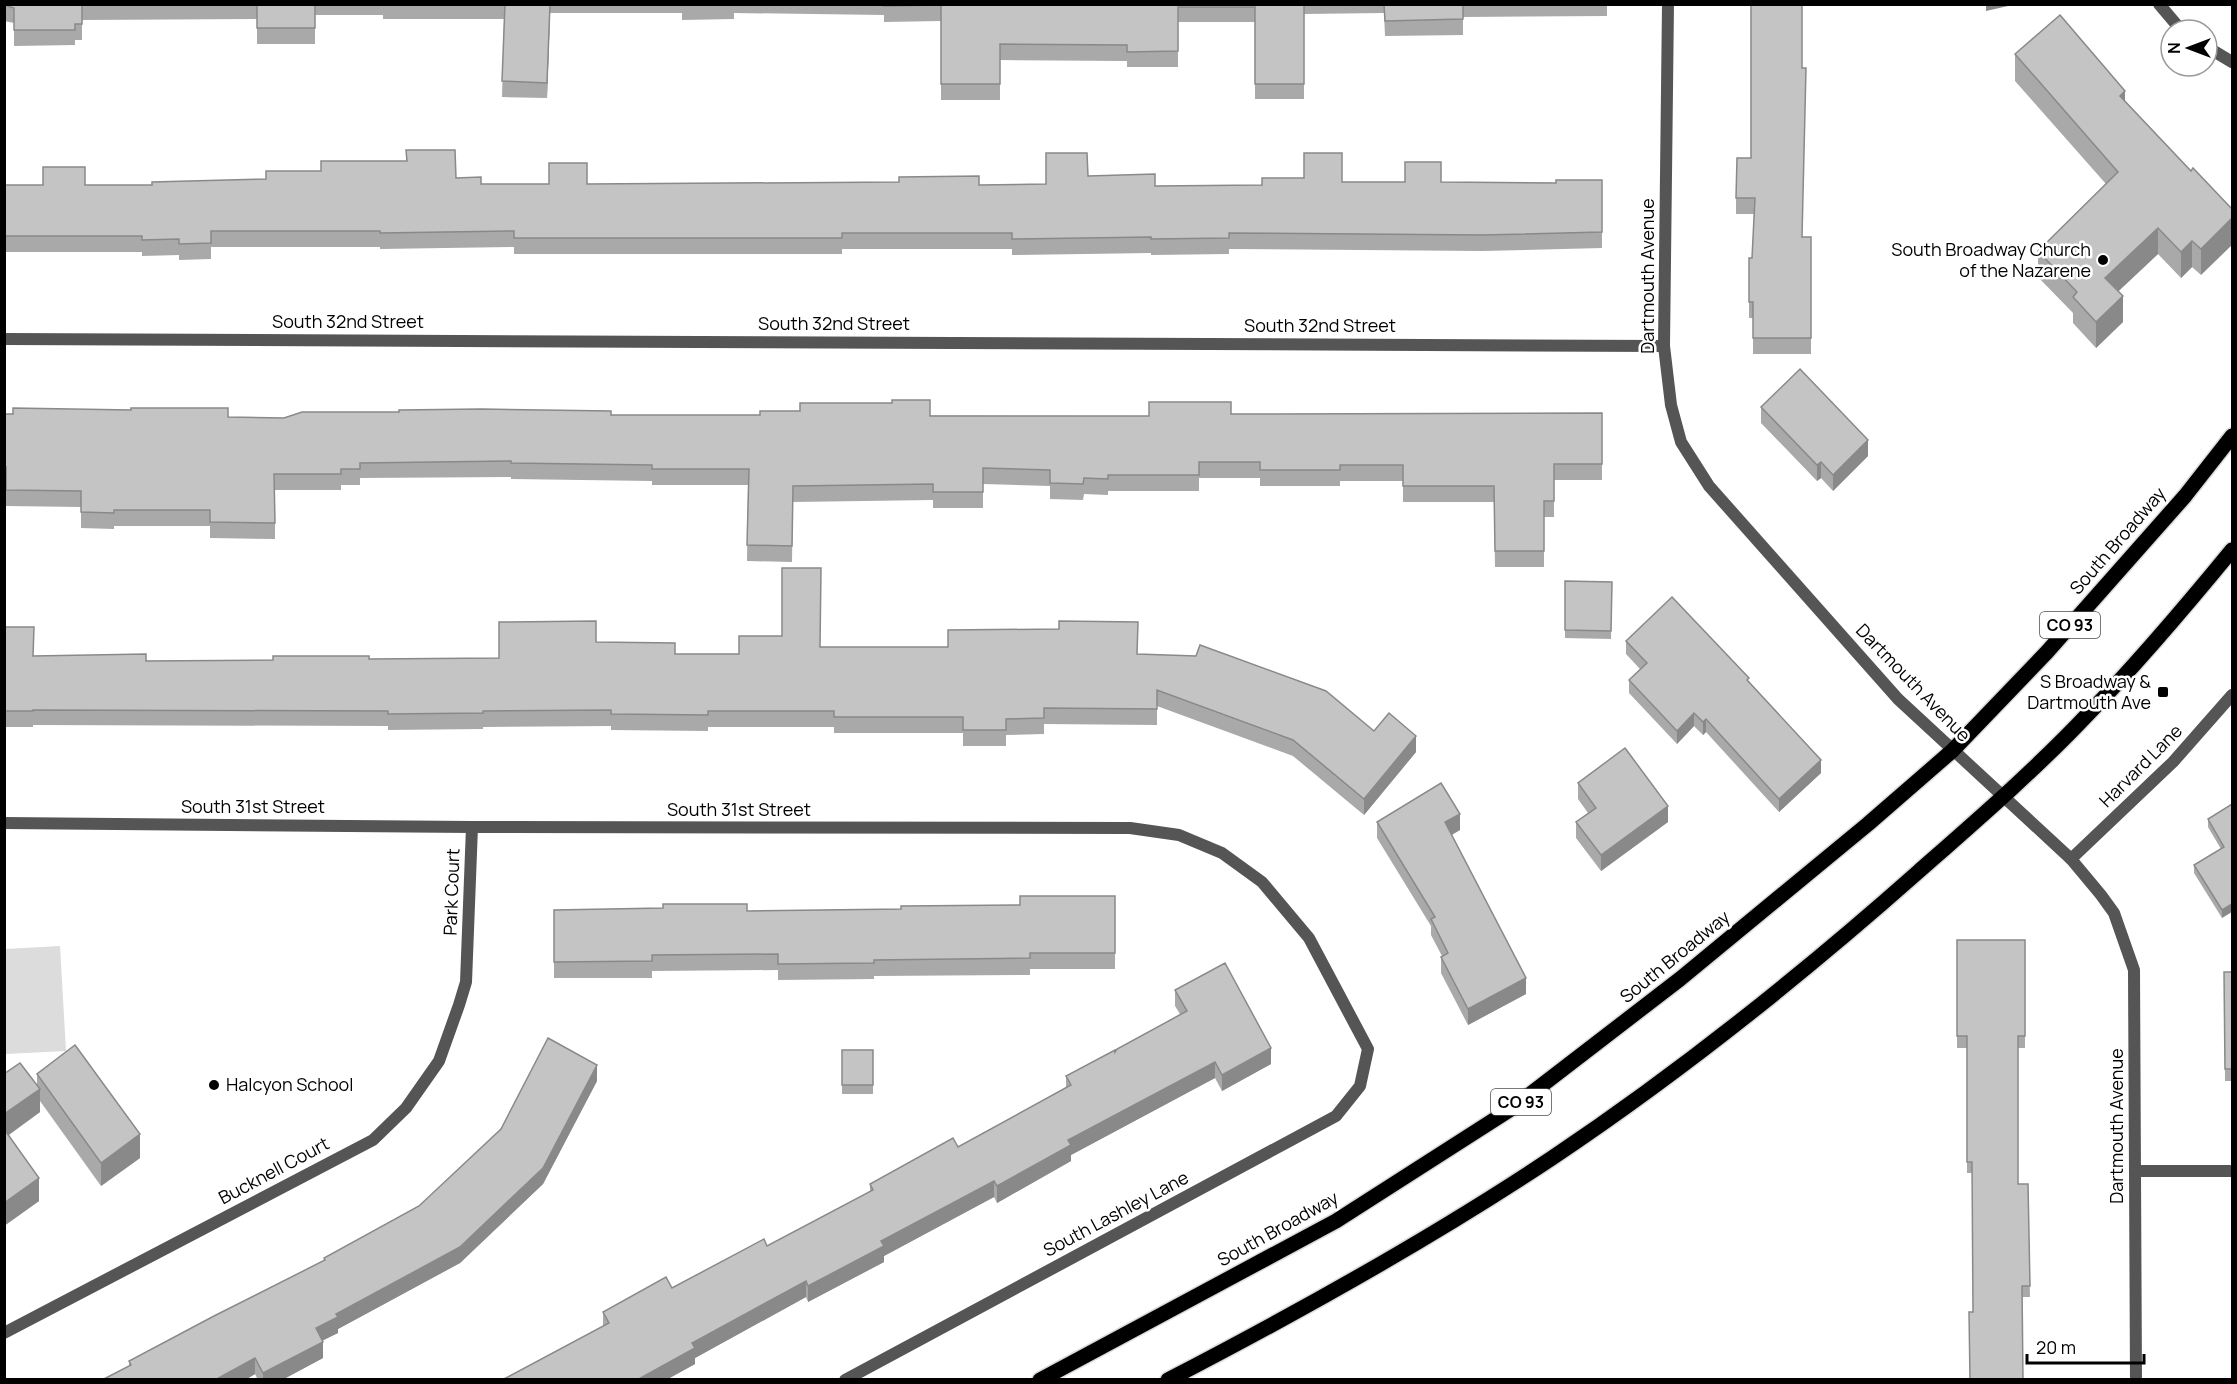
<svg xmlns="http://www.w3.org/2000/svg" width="2237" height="1384" font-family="Manrope,sans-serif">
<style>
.green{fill:#dcdcdc}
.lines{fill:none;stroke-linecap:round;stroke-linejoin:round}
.primary-casing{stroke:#dbdbdb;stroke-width:18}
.minor{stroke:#555;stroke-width:12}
.primary{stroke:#000;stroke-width:15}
.wall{fill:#a9a9a9}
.shaded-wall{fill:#898989}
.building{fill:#c4c4c4;stroke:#898989;stroke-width:1.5}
.poi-dot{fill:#000;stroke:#fff;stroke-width:2}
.labels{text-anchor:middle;stroke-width:5;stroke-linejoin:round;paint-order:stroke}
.shield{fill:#fff;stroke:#4c4c4c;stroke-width:1.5}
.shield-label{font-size:16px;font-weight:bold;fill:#000}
.poi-label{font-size:18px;fill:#000;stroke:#fff;text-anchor:end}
.street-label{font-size:18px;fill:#000;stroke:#fff}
</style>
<rect width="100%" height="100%" fill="#fff"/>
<!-- green -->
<polygon class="green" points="60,946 66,1051 5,1054 5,949"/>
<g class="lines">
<!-- primary casing -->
<g class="primary-casing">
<g id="primary">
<polyline points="1040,1380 1336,1221 1511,1109 1680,979 1868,824 1952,751 2047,652 2185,496 2232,436"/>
<path d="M 1168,1380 C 1299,1312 1429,1240 1552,1158 C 1679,1073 1804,973 1918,872 C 1976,821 2035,770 2088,714 C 2139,662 2186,606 2232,550"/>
</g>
</g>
<!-- minor -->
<g class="minor">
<polyline points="1668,4 1664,346 1671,405 1681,442 1709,486 1898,699 2071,859 2101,895 2114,913 2134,970 2136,1380"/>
<polyline points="2159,4 2181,30"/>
<polyline points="2207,47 2232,62"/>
<polyline points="4,339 1664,346"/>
<polyline points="4,823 472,827 1130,828 1179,835 1222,853 1262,882 1309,938 1368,1049 1360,1086 1336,1116 845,1380"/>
<polyline points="2071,859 2173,762 2232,695"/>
<polyline points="2136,1171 2232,1171"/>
<polyline points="4,1333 373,1140 406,1108 439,1061 459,1005 466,982 472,827"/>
</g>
<!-- primary -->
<use href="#primary" class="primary"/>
</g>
<!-- wall -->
<g class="wall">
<polygon points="4,4 1607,4 1607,16 1463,17 1463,35 1385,36 1384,13 1304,14 1304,99 1255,99 1255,22 1178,22 1178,67 1127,67 1127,61 1000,60 1000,100 941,100 941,21 884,22 884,15 734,13 734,19 682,20 682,13 550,13 547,98 502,97 504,19 383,19 383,15 315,15 315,44 257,44 257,19 82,20 82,40 75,40 75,45 14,46 14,23 4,21"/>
<polygon points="2015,54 2125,101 2191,171 2232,209 2201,275 2192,267 2181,278 2158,254 2118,291 2123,322 2096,348 2073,323 2073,313 2038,277 2038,251 2106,184 2015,81"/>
<polygon points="406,150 456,178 481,184 979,185 1046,184 1088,176 1155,186 1262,185 1342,182 1556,183 1602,180 1602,248 1482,251 1229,249 1229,254 1151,255 1151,253 1012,255 1012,249 842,249 842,254 514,254 514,247 380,249 380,247 211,247 211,259 179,260 179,255 142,256 142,252 4,252 4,185 152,185 266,179 321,171 406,161"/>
<polygon points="1751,158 1802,237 1811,237 1811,354 1753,354 1753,318 1749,318 1749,258 1752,258 1754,214 1736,214 1736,198"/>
<polygon points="1761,407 1868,456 1833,491 1821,478 1817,481 1761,423"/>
<polygon points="1602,413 1602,480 1554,480 1554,517 1544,517 1544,567 1495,567 1494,502 1403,502 1403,481 1340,481 1340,486 1260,486 1260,478 1199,478 1199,491 1108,491 1108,495 1084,494 1083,500 1050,499 1050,486 983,484 983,508 933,508 933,500 793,502 792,562 747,561 748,485 652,485 652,481 511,479 511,477 360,478 360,485 341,485 341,490 275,490 275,539 210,538 210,526 114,526 114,529 81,528 81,507 6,506 6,483 4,483 4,414 284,418 611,415 1149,416 1231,414"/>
<polygon points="1565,581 1612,582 1611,639 1565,638"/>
<polygon points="4,627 34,656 146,661 499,658 596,642 675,654 739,654 820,647 1138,654 1374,731 1416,752 1364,815 1293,756 1157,706 1157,725 1044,724 1044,734 1006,735 1006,746 963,746 963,733 834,733 834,727 708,727 708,731 611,730 611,726 483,727 483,729 388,730 388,726 33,725 33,727 4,727"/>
<polygon points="1626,641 1749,681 1821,773 1779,812 1706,732 1703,735 1694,726 1677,744 1629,693 1629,680 1640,669 1626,654"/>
<polygon points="1578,783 1668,822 1601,871 1576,838 1576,822 1588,813 1578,799"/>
<polygon points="2232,804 2222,918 2194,873 2194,865 2221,849 2208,827 2208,819"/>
<polygon points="1377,822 1460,830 1452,835 1526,994 1468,1025 1441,973 1441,957 1442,956 1431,935 1431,926 1377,838"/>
<polygon points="1115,896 1115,969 1030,969 1030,975 874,976 874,979 778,980 778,970 652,971 652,978 554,978 554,910 747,911 901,909 1020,905"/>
<polygon points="1957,940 2025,940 2025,1048 2018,1048 2018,1184 2028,1184 2030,1297 2022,1297 1973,1312 1972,1173 1967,1173 1967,1048 1957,1048"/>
<polygon points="2224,972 2232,972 2232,1081 2225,1081"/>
<polygon points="1175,990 1271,1064 1222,1091 1215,1078 1071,1155 1071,1161 997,1203 994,1197 884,1256 884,1262 808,1302 806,1297 695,1358 695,1364 666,1380 502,1380 603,1326 603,1312 672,1288 767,1246 870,1192 870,1184 958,1147 1066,1088 1066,1076 1115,1052 1180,1014 1175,1006"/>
<rect x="842" y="1050" width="31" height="44"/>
<polygon points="4,1074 37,1085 37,1074 140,1158 101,1186 40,1101 40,1112 9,1135 39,1201 4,1226"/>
<polygon points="597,1081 543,1184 460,1263 338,1329 338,1333 322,1340 323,1358 282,1380 258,1380 255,1374 245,1380 102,1380 129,1366 129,1361 324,1261 324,1258 419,1206"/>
</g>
<!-- shaded-wall -->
<g class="shaded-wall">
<polygon points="550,4 550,13 547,98 547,83"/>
<polygon points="1986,4 2017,4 1986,11"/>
<polygon points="2125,91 2125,117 2120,96"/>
<polygon points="2232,218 2232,245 2201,275 2201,249"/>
<polygon points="2158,228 2158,254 2105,304 2105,278"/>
<polygon points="2192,241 2192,267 2181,278 2181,252"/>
<polygon points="2123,296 2123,322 2096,348 2096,322"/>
<polygon points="1868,440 1868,456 1833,491 1833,475"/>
<polygon points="1821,462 1821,478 1817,481 1817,465"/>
<polygon points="1694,713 1694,726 1677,744 1677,731"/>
<polygon points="1706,719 1706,732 1703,735 1703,722"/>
<polygon points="1416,736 1416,752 1364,815 1364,799"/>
<polygon points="1821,760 1821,773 1779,812 1779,799"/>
<polygon points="1668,806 1668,822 1601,871 1601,855"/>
<polygon points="1460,814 1460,830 1445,838 1445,822"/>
<polygon points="2232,904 2232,912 2222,918 2222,910"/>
<polygon points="1526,978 1526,994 1468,1025 1468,1009"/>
<polygon points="1271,1048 1271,1064 1222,1091 1222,1075"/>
<polygon points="1215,1062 1215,1078 1071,1155 1071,1161 997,1203 997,1186 1068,1140"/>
<polygon points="597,1065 597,1081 543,1184 460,1263 338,1329 338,1333 316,1344 316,1328 336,1314"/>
<polygon points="40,1089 40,1112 4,1138 4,1114"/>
<polygon points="140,1134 140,1158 101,1186 101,1163"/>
<polygon points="39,1178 39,1201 4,1226 4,1203"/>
<polygon points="994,1181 994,1197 884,1256 884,1262 808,1302 808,1286 881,1241"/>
<polygon points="806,1281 806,1297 695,1358 695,1364 666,1380 637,1380 692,1343"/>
<polygon points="323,1342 323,1358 282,1380 263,1380 263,1373"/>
<polygon points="255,1358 255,1374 245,1380 215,1380"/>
</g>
<!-- building -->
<g class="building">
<polygon points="4,4 145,4 82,5 82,24 75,24 75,30 14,30 14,8 4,5"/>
<rect x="257" y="4" width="58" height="24"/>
<polygon points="505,4 550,4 547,83 502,81"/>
<polygon points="884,4 1304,4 1304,84 1255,84 1255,7 1178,7 1178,51 1127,52 1127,45 1000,44 1000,84 941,84 941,5 884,6"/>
<polygon points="1384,4 1463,4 1463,19 1385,21"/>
<polygon points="1751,4 1802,4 1802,68 1806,68 1802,237 1811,237 1811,338 1753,338 1753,302 1749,302 1749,258 1752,258 1755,198 1736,198 1737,158 1751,158"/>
<polygon points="2060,15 2125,91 2120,96 2191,171 2193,168 2232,209 2232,218 2201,249 2192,241 2181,252 2158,228 2105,278 2123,296 2096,322 2073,297 2077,292 2038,251 2118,172 2015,54"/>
<polygon points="406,150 455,150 456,178 481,177 481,184 549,184 549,163 587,163 587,184 899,182 899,177 979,176 979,185 1046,184 1046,153 1087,153 1088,176 1155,174 1155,186 1262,185 1262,178 1304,178 1304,153 1342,153 1342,182 1405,182 1405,162 1441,162 1441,182 1556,183 1556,180 1602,180 1602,232 1482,235 1229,233 1229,238 1151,239 1151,237 1012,239 1012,233 842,233 842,238 514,238 514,231 380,233 380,231 211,231 211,243 179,244 179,239 142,240 142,236 4,236 4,185 43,185 43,167 85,167 85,185 152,185 152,182 266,179 266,171 321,171 321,161 407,161"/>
<polygon points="1800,369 1868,440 1833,475 1821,462 1817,465 1761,407"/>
<polygon points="892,400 930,400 930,416 1149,416 1149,402 1231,402 1231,414 1602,413 1602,464 1554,464 1554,501 1544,501 1544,551 1495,551 1494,486 1403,486 1403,465 1340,465 1340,470 1260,470 1260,462 1199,462 1199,475 1108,475 1108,479 1084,478 1083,484 1050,483 1050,470 983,468 983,492 933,492 933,484 793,486 792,546 747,545 749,469 652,469 652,465 511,463 511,461 360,463 360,469 341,469 341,474 274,474 275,523 210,522 210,510 114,510 114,513 81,512 81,491 6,490 6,467 4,467 4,414 13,414 13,408 131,410 131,408 228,408 228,417 284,418 302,412 399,412 399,410 481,409 611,411 611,415 760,415 760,411 800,411 800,403 892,403"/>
<polygon points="782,568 821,568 820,647 948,647 948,630 1059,629 1059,621 1138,622 1137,654 1196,656 1200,645 1326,691 1374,731 1389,713 1416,736 1364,799 1293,740 1157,690 1157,709 1044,708 1044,718 1006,719 1006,730 963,730 963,717 834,717 834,711 708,711 708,715 611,714 611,710 483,711 483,713 388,714 388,711 33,710 33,711 4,711 4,627 34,627 33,656 146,654 146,661 273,660 273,656 369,656 369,659 499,658 499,622 596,621 596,642 675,643 675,654 739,654 739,636 782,636"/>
<polygon points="1565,581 1612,582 1611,631 1565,630"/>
<polygon points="1672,597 1749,678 1747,680 1821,760 1779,799 1706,719 1703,722 1694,713 1677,731 1629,680 1647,663 1626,641"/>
<polygon points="1625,748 1668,806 1601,855 1576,822 1596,808 1578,783"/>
<polygon points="1441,783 1460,814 1445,822 1526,978 1468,1009 1441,957 1448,953 1431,919 1435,917 1377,822"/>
<polygon points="2232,804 2232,904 2222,910 2194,865 2224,847 2208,819"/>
<polygon points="1020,896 1115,896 1115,953 1030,953 1030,958 874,960 874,963 778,964 778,954 652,955 652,961 554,962 554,910 663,908 663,904 747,904 747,911 901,909 901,906 1020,905"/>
<polygon points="1957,940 2025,940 2025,1036 2018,1036 2018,1184 2028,1184 2030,1286 2022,1286 2023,1380 1970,1380 1969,1312 1973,1312 1972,1162 1967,1162 1967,1036 1957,1036"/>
<polygon points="1225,963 1271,1048 1222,1075 1215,1062 1068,1140 1071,1145 997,1186 994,1181 881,1241 884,1246 808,1286 806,1281 692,1343 695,1348 637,1380 502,1380 609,1323 603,1312 666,1277 672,1288 764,1239 767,1246 873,1190 870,1184 953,1138 958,1147 1071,1085 1066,1076 1115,1050 1115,1052 1117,1049 1187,1011 1175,990"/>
<polygon points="2224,972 2232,972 2232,1069 2225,1069"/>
<polygon points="548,1038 597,1065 543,1168 460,1247 336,1314 338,1317 316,1328 323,1342 263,1373 255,1358 215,1380 102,1380 131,1365 129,1361 214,1316 325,1260 324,1258 419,1206 501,1129"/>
<polygon points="75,1045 140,1134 101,1163 37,1074"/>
<rect x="842" y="1050" width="31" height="35"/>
<polygon points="20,1063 40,1089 4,1114 4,1074"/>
<polygon points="4,1129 39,1178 4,1203"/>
</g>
<!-- markers -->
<g class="poi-dot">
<circle cx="2103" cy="260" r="6"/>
<rect x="2157" y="686" width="12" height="12" rx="3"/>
<circle cx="214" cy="1085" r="6"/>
</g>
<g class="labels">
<!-- shield labels -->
<g class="shield">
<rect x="2040" y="612" width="60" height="26" rx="4.5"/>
<rect x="1491" y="1089" width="60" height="26" rx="4.5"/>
</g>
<g class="shield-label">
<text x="2070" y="631">CO 93</text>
<text x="1521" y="1108">CO 93</text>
</g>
<!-- poi labels -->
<g class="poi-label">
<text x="2091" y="256">South Broadway Church<tspan x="2091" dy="21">of the Nazarene</tspan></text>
<text x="2151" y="688">S Broadway &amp;<tspan x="2151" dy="21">Dartmouth Ave</tspan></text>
<text x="226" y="1091" text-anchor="start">Halcyon School</text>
</g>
<!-- street labels -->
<g class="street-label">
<text transform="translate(1648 276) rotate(-90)" y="6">Dartmouth Avenue</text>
<text x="348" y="328">South 32nd Street</text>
<text x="834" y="330">South 32nd Street</text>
<text x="1320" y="332">South 32nd Street</text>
<text transform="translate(2118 541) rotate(-49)" y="6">South Broadway</text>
<text transform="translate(1913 683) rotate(46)" y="6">Dartmouth Avenue</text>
<text transform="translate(2141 766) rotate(-45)" y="6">Harvard Lane</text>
<text x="253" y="813">South 31st Street</text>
<text x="739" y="816">South 31st Street</text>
<text transform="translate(452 892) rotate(-88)" y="6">Park Court</text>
<text transform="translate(1675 957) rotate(-39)" y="6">South Broadway</text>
<text transform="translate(2117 1126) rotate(-90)" y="6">Dartmouth Avenue</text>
<text transform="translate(274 1171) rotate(-28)" y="6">Bucknell Court</text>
<text transform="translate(1116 1214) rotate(-28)" y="6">South Lashley Lane</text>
<text transform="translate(1278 1229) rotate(-29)" y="6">South Broadway</text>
</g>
</g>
<!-- border -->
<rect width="2237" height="1384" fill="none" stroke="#000000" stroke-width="12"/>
<!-- north arrow -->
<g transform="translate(2189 48) rotate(270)"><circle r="28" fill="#ffffff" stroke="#999999" stroke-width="1.5"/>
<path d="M0-4.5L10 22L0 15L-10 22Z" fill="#000000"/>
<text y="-9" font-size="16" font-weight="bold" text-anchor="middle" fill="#000000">N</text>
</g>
<!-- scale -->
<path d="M2027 1354v9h117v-9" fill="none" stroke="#000000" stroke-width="3"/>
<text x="2036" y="1354" font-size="18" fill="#000000" stroke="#ffffff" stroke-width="4.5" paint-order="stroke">20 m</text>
</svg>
